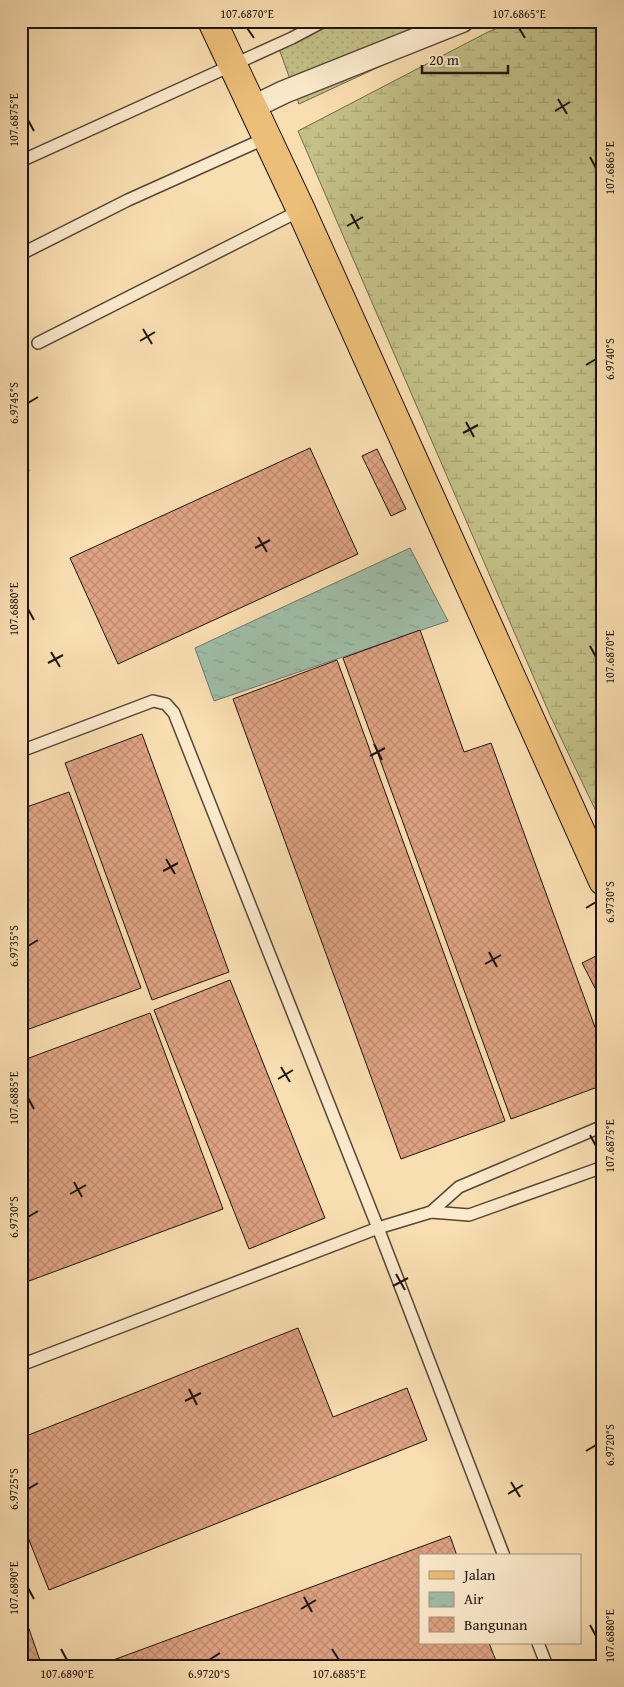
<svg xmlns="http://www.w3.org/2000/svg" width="624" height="1687" font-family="'Gentium Book Plus',serif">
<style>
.grass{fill:url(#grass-dots);stroke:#706a4b}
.wetland{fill:url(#wetland-marsh);stroke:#706a4b}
.water{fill:url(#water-ripples);stroke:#6b796a}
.building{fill:url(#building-cross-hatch);stroke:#1e140e}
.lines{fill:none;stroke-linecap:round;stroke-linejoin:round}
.service-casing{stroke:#554637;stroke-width:14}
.minor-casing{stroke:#554637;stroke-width:25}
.primary-casing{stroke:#1e140e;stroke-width:30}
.service{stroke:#fbeacc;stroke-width:11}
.minor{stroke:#fbeacc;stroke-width:22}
.primary{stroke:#ecbf78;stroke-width:28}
.ticks{fill:none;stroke:#1e140e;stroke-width:2}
.neatline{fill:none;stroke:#1e140e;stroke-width:2}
.ticks-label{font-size:12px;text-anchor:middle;fill:#1e140e}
</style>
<defs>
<pattern id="grass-dots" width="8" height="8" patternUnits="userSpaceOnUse" patternTransform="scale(1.25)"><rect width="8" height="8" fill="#c3c088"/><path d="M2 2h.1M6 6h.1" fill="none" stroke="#a7a474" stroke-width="1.8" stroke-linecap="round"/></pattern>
<pattern id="wetland-marsh" width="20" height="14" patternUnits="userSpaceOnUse" patternTransform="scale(1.25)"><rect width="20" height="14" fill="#c3c088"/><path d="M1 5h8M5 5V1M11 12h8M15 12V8" fill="none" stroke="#a7a474"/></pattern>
<pattern id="water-ripples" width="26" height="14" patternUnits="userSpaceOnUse" patternTransform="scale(1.25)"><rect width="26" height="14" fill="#9fbda7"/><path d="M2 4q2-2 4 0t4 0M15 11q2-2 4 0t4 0" fill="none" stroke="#88a28f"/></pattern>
<pattern id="building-cross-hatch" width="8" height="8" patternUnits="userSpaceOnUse" patternTransform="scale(1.25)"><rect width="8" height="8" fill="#dea382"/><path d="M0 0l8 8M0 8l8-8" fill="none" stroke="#be8b6f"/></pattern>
</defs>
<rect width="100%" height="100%" fill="#f9deb1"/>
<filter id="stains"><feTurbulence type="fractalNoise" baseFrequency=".004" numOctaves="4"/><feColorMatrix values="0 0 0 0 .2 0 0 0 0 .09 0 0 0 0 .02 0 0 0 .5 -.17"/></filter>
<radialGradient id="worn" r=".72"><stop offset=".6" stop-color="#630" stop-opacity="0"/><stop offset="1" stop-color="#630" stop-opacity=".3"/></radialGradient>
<!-- grass -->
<polygon class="grass" points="331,21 478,21 299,104 278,46"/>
<!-- wetland -->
<polygon class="wetland" points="515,21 603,21 603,826 550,715 298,131 488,32"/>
<!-- water -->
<polygon class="water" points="410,548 448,621 214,701 195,648"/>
<!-- building -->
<g class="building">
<polygon points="21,445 29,471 21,474"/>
<polygon points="310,448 358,554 118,664 70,558"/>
<polygon points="377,449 406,509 391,516 362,456"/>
<polygon points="420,630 464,752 491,743 603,1049 603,1085 511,1119 343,658"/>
<polygon points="337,660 505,1121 401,1159 233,699"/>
<polygon points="142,734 229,972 152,1000 65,763"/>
<polygon points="69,792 141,988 21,1032 21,809"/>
<polygon points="602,953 603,986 596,990 582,963"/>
<polygon points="230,980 325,1218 249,1249 154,1010"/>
<polygon points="150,1013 223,1209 21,1284 21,1061"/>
<polygon points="298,1328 333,1417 407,1388 427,1440 49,1590 21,1520 21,1438"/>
<polygon points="450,1536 457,1556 420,1556 420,1643 489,1643 498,1666 106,1666 105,1663"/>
<polygon points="21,1612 23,1612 42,1666 21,1666"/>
</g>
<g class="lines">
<!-- service casing -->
<g class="service-casing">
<g id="service">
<polyline points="21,161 292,38 324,21"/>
<polyline points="21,254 128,200 266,138"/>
<polyline points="38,343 301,210"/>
<polyline points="21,751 153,701 166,704 174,713 378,1228 504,1556"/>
<polyline points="431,1212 459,1187 603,1126"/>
<polyline points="21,1365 378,1228 431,1212 469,1215 603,1167"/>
<polyline points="538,1643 547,1666"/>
</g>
</g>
<!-- minor casing -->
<g class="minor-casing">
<polyline id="minor" points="253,107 284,92 462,21"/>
</g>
<!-- primary casing -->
<g class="primary-casing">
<polyline id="primary" points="212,21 301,210 603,881"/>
</g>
<!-- service -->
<use href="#service" class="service"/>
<!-- minor -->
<use href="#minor" class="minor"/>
<!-- primary -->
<use href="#primary" class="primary"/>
</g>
<!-- ticks -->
<path class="ticks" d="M 247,28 L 254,38M 519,28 L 525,38M 558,99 L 567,114M 555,111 L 570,102M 28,120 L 34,131M 590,157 L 596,168M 351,214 L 359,229M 347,226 L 363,217M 143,329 L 152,344M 140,341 L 155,332M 586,365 L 596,359M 28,403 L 38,397M 466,422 L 474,437M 463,433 L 478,425M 258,537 L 267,552M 255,548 L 270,540M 28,609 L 34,620M 590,646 L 596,657M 51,652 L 60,667M 48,663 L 63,655M 374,744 L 382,760M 370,756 L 385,748M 166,859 L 175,874M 163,871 L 178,863M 586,908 L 596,902M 28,946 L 38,940M 489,952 L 497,967M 485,964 L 501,955M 281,1067 L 290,1082M 278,1079 L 293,1070M 28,1098 L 34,1109M 590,1135 L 596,1146M 74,1182 L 82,1197M 70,1194 L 86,1185M 28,1217 L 38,1211M 396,1274 L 405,1290M 393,1286 L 408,1278M 189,1389 L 197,1405M 185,1401 L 201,1393M 586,1451 L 596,1445M 511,1482 L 520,1497M 28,1489 L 38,1483M 508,1494 L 523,1485M 28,1588 L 34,1599M 304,1597 L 312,1612M 301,1609 L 316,1600M 590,1625 L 596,1636M 61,1649 L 67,1660M 332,1649 L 339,1660M 209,1660 L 220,1653"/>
<!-- margin -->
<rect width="624" height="1687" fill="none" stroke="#f9deb1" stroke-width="55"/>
<!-- legend -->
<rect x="419" y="1554" width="162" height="90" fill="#fbeacc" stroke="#a39480"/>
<rect x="429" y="1571" width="25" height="8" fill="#ecbf78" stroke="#a39480"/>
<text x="464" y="1580" font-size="15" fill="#1e140e">Jalan</text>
<rect x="429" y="1592" width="25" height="15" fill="url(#water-ripples)" stroke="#a39480"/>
<text x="464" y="1604" font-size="15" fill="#1e140e">Air</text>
<rect x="429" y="1617" width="25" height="15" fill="url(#building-cross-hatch)" stroke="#a39480"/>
<text x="464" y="1630" font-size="15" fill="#1e140e">Bangunan</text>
<!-- scale -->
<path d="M422 65v8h86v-8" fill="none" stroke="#1e140e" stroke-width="2.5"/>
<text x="429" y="65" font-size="15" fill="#1e140e" stroke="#fbeacc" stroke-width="4" paint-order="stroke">20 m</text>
<rect x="28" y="28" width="568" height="1632" class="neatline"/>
<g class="ticks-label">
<text x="247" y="18">107.6870°E</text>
<text x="519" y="18">107.6865°E</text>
<text transform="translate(14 120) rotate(-90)" y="4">107.6875°E</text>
<text transform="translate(610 168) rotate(-90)" y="4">107.6865°E</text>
<text transform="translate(610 359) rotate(-90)" y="4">6.9740°S</text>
<text transform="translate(14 403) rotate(-90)" y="4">6.9745°S</text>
<text transform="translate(14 609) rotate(-90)" y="4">107.6880°E</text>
<text transform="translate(610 657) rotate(-90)" y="4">107.6870°E</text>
<text transform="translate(610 902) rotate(-90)" y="4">6.9730°S</text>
<text transform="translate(14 946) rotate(-90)" y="4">6.9735°S</text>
<text transform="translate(14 1098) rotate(-90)" y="4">107.6885°E</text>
<text transform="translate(610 1146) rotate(-90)" y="4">107.6875°E</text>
<text transform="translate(14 1217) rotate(-90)" y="4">6.9730°S</text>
<text transform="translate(610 1445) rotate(-90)" y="4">6.9720°S</text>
<text transform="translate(14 1489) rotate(-90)" y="4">6.9725°S</text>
<text transform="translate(14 1588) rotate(-90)" y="4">107.6890°E</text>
<text transform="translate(610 1636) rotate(-90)" y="4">107.6880°E</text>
<text x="67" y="1678">107.6890°E</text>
<text x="209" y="1678">6.9720°S</text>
<text x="339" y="1678">107.6885°E</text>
</g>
<rect width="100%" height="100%" filter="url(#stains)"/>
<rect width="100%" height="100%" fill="url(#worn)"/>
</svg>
